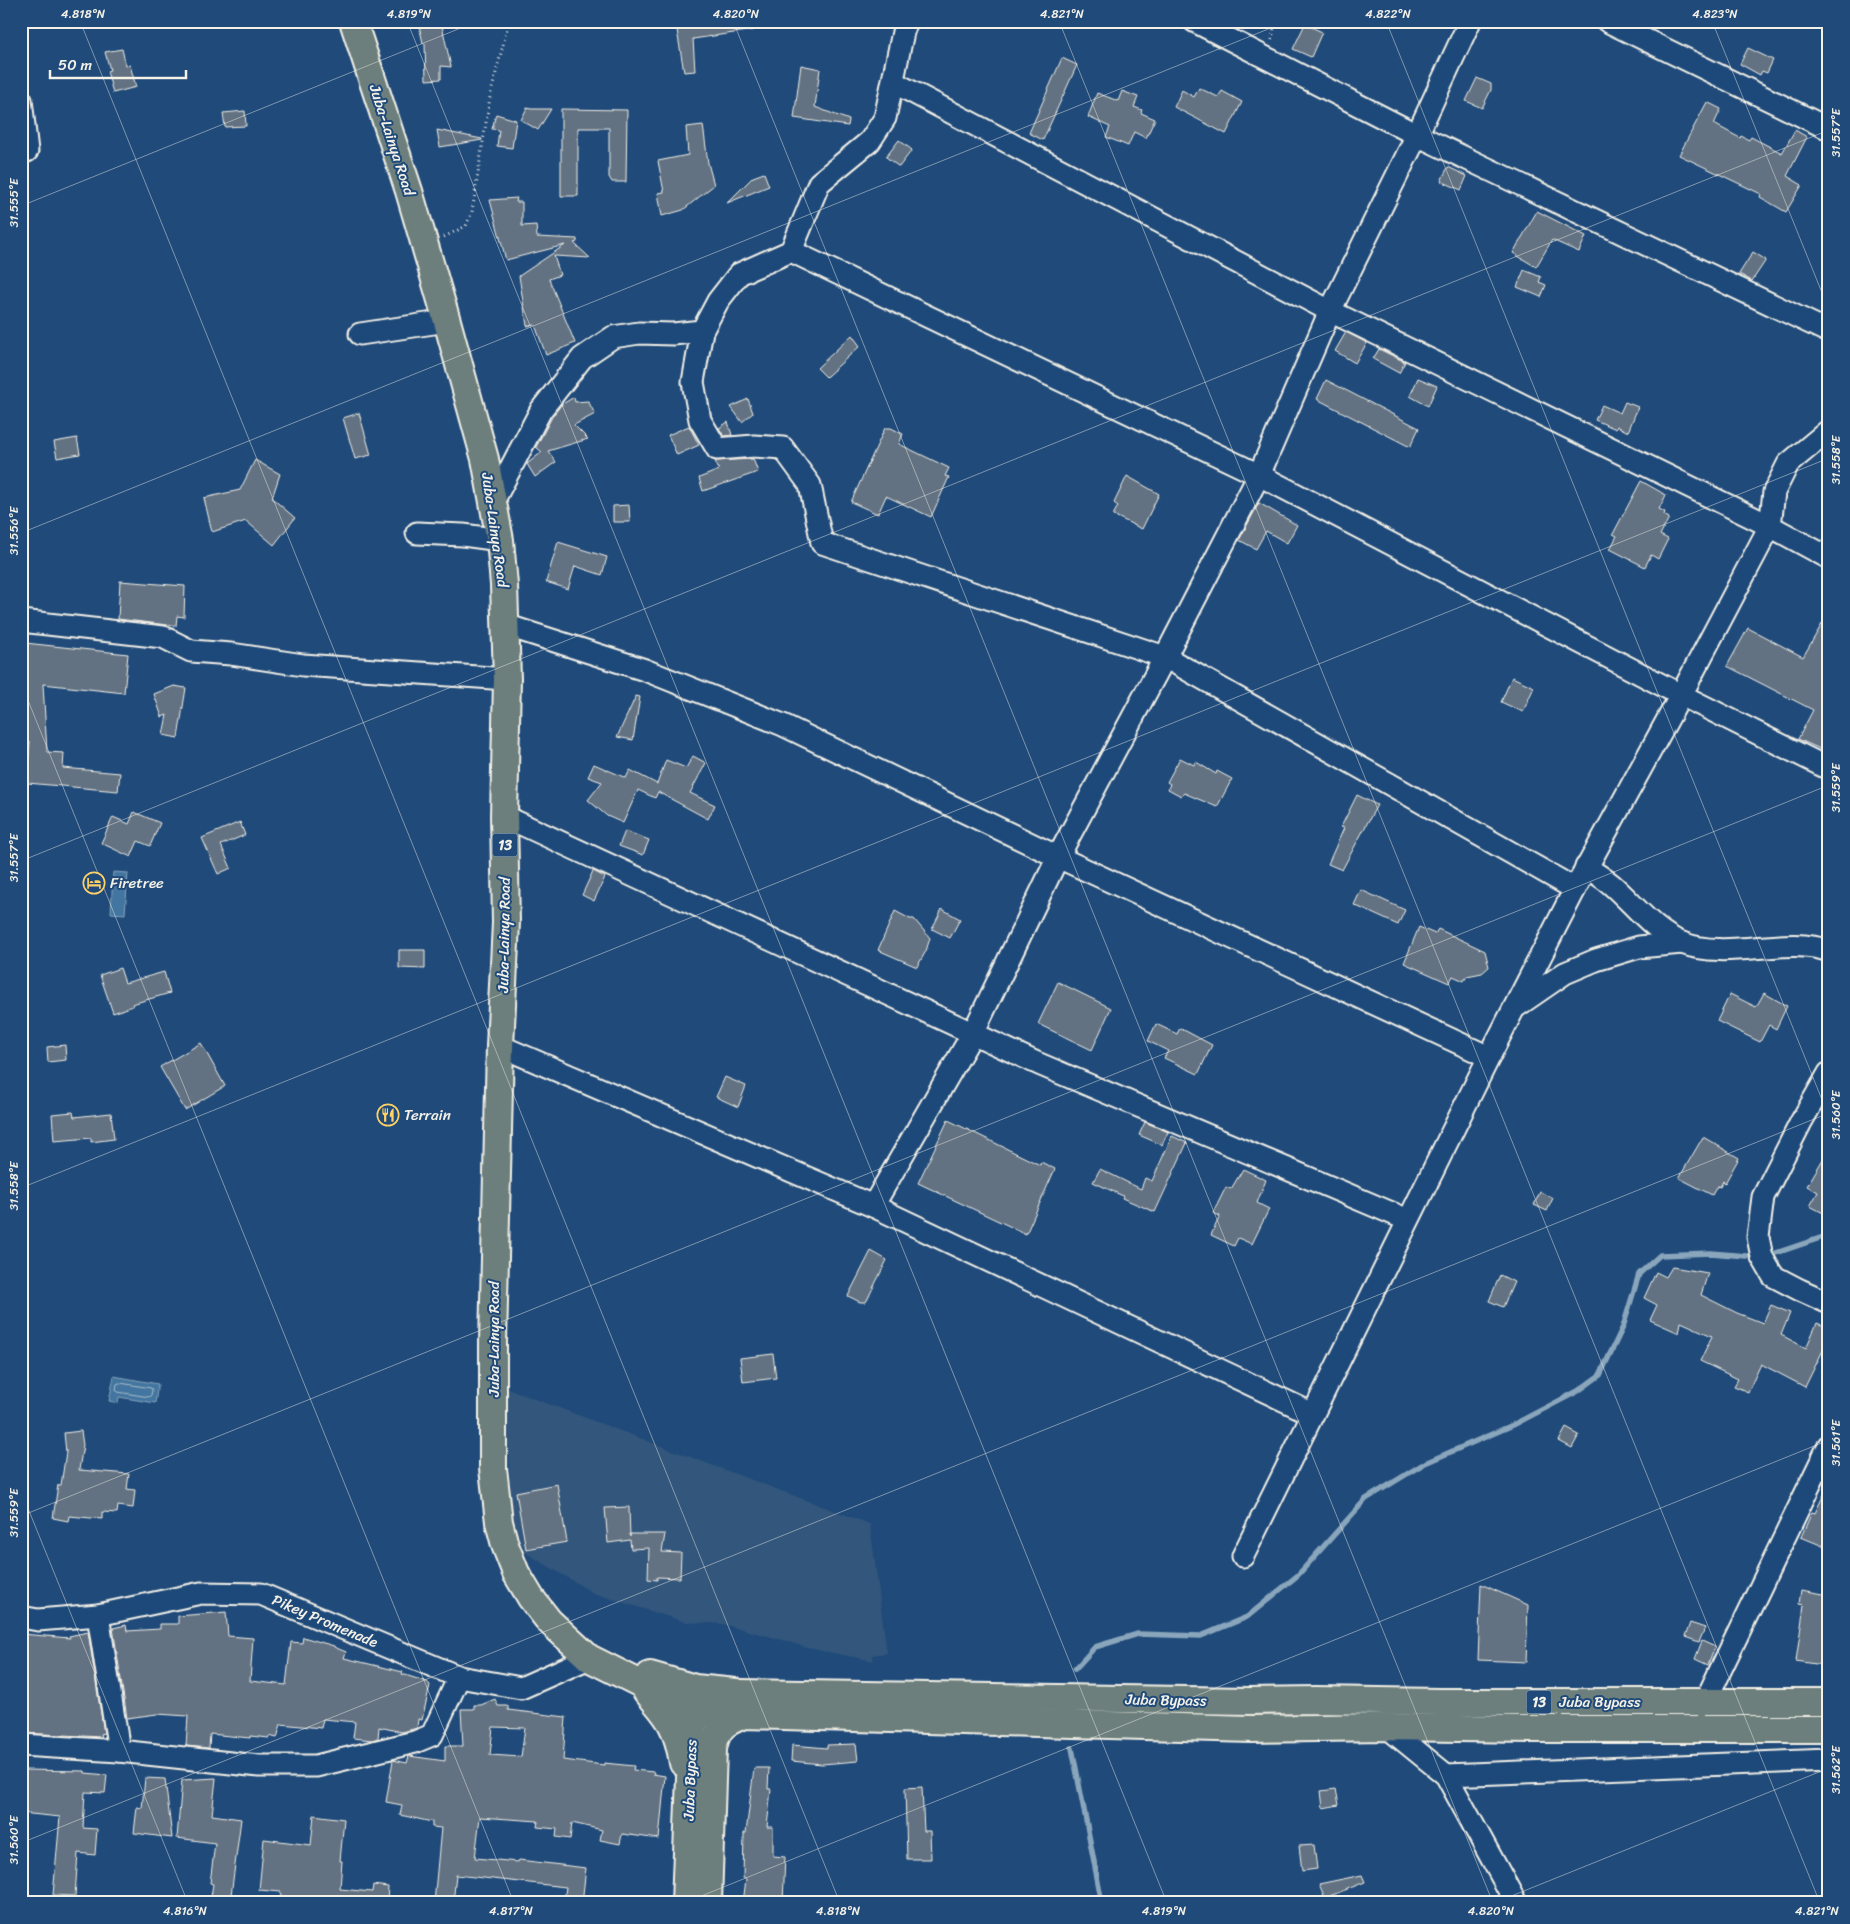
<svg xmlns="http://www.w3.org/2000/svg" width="1850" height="1924" font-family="Sriracha,sans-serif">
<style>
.built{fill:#33567c}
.water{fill:#43749f;stroke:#8aa6bc}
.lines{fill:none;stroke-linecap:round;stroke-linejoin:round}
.shore{stroke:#adbfcb;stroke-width:1}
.stream{stroke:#8aa6bc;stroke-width:5.5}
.building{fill:#637282;stroke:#f4f1e8;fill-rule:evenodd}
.minor-casing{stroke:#f4f1e8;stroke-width:25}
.major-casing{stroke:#f4f1e8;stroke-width:30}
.path{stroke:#f4f1e8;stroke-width:3;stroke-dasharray:1 4;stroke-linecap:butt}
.minor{stroke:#1f4a7a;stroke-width:21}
.major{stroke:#6c7f7c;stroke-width:26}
.ticks{fill:none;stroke:#f4f1e8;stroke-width:1;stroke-opacity:0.45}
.labels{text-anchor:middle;stroke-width:4;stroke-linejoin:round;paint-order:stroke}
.shield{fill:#1f4a7a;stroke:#b4bfc7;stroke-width:1}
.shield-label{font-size:14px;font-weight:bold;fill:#f4f1e8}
.street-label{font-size:15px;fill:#f4f1e8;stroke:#1f4a7a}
.poi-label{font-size:15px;fill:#f4f1e8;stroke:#1f4a7a;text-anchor:start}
.neatline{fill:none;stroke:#f4f1e8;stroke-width:2}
.ticks-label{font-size:12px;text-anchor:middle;fill:#f4f1e8}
</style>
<rect width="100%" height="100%" fill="#1f4a7a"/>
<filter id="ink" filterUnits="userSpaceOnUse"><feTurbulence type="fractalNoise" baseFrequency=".02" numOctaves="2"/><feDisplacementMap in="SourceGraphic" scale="10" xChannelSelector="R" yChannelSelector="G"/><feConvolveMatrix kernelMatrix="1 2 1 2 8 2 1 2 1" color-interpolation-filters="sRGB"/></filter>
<g filter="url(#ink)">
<!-- built -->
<polygon class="built" points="506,1388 870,1524 887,1653 872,1655 874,1661 807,1648 786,1641 722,1624 685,1622 593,1593 521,1550 514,1527 511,1499"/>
<!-- water -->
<g class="water">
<polygon points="113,872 128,873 125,914 111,913"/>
<polygon points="114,1376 158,1384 155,1403 119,1397 118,1403 109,1401"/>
</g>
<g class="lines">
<!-- shore -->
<polygon class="shore" points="120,1383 151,1388 152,1390 151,1395 149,1397 118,1392 116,1390 117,1384"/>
<!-- stream -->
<g class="stream">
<polyline points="1767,1256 1829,1235"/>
<polyline points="1075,1669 1095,1647 1138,1634 1201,1636 1247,1617 1298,1575 1366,1499 1425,1463 1513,1425 1578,1391 1600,1375 1623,1327 1639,1274 1660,1255 1711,1253 1758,1257"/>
<polyline points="1072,1748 1102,1903"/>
</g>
</g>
<!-- building -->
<g class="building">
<polygon points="418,21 441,21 451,67 441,66 441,79 426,80 425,44 423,43"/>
<polygon points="696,21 753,21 754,30 693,39 695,71 684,72 676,24"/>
<polygon points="1305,24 1322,32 1311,57 1293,49"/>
<polygon points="1748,48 1773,60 1767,73 1762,71 1760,75 1740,64"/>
<polygon points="122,49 126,66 130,65 136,87 113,93 107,71 110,70 105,52"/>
<polygon points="1062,58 1077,65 1043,140 1029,133"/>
<polygon points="801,65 820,69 815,107 849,120 848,126 794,118"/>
<polygon points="1477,78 1491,84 1491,90 1482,108 1466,101"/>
<polygon points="1199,88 1218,97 1222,91 1242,102 1226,134 1174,107 1182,90 1194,97"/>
<polygon points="1122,91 1138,97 1134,107 1142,110 1141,113 1155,119 1146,138 1134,132 1128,146 1106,137 1110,127 1088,117 1097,93 1118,101"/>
<polygon points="1707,102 1721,109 1714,124 1740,138 1741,136 1749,140 1751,137 1782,153 1795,130 1807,137 1787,176 1802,185 1786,212 1760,197 1761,194 1679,155"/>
<polygon points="527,108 531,109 551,109 538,130 521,120"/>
<polygon points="561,109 627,110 626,182 612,182 609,177 609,128 578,128 578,196 561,196"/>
<polygon points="245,111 246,126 225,127 223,113"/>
<polygon points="496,114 516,120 512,148 497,146 499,130 492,129"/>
<polygon points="703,125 708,163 714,185 683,210 662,216 658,193 664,192 658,161 688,155 686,127"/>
<polygon points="437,130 482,139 482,140 440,147"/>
<polygon points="899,140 912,150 899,167 886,157"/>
<polygon points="1448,167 1467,176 1461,190 1441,181"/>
<polygon points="764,173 769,186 727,203 753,177"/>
<polygon points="517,198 516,202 522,202 522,226 536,225 537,237 577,239 577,242 574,243 590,258 554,256 560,275 549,279 575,343 546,355 535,325 527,326 519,276 565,245 506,260 490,200"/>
<polygon points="1537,211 1586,236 1579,252 1552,240 1536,267 1513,253"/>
<polygon points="1753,252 1766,260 1752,281 1739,274"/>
<polygon points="1524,270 1541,277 1539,282 1546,285 1541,297 1517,287"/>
<polygon points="1346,332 1367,343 1355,363 1335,351"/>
<polygon points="852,335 860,346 826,377 817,368"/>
<polygon points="1379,349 1405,362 1399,373 1373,359"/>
<polygon points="1418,378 1437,386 1428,406 1410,396"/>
<polygon points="1326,380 1419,428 1410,447 1317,399"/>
<polygon points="574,397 575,402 588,401 595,414 574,425 588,439 548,451 556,462 535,477 527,464 542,452 536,447 552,417 561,405"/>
<polygon points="748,399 753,413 742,422 731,407"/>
<polygon points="1625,402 1638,407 1628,432 1617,426 1616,429 1595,420 1602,405 1620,413"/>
<polygon points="359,413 371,455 355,459 343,418"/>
<polygon points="728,422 732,435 724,436 719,428"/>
<polygon points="689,426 699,445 677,455 668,435"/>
<polygon points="885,428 891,428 903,434 899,444 949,468 945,476 949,477 931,517 886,496 878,514 851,502"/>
<polygon points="77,438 80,454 57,458 54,442"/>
<polygon points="753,459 758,472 703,491 699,478 719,470 715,461"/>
<polygon points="255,460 280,474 272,498 295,518 274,545 246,521 212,532 204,498 240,490"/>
<polygon points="1127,476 1159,494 1142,529 1113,515 1118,506 1114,503"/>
<polygon points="1641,481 1666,495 1659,509 1665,512 1664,515 1669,518 1660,535 1668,539 1658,559 1651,555 1645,567 1610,549 1617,536 1613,534"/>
<polygon points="1259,503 1297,525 1287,543 1266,531 1256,549 1239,540"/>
<polygon points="629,505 630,522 613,522 613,506"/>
<polygon points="558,542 607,557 602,575 575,566 568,589 546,582"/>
<polygon points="120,581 185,586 184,617 177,616 176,626 118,619"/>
<polygon points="1829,612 1829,753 1798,739 1813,710 1727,666 1748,628 1803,657"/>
<polygon points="25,643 128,654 124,693 43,684 47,752 64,753 63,768 120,773 118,791 27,783 30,742 26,742 23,682 21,682"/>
<polygon points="1512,677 1534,687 1523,712 1501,702"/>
<polygon points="174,686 186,688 178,738 163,735 167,715 162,717 154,694"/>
<polygon points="636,696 640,697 633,740 617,737"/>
<polygon points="693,756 706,763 690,793 715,805 708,819 658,792 655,798 638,790 623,823 607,816 588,800 602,782 588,777 594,764 626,778 630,770 657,784 666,760 686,768"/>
<polygon points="1180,758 1194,765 1196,762 1216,774 1217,771 1232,779 1217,807 1184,793 1181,796 1168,789 1170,784 1167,782"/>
<polygon points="1357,795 1377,805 1342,870 1328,864 1344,828 1341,827"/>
<polygon points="134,812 160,823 150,846 138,841 131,857 101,843 113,817 129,824"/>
<polygon points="240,822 245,835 221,845 231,868 218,874 202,838"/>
<polygon points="625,831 649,840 643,855 619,846"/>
<polygon points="593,871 605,877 594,901 582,895"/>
<polygon points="1361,890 1405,910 1398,925 1354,905"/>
<polygon points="942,909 960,919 950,938 932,929"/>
<polygon points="895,911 910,919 914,919 930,938 926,951 917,967 878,950"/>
<polygon points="1419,927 1435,934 1438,929 1485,951 1489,967 1482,973 1467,976 1464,981 1453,976 1449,983 1404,963"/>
<polygon points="399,950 425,950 425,969 399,968"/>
<polygon points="120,968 125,983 164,972 170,993 132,1004 133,1006 113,1013 100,975"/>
<polygon points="1058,982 1111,1008 1092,1050 1038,1024"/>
<polygon points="1764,993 1787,1006 1776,1029 1769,1025 1760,1042 1717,1021 1730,994 1756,1007"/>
<polygon points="1156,1024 1177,1034 1180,1028 1212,1045 1198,1074 1164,1058 1168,1051 1148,1041"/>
<polygon points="201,1043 225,1086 185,1110 160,1067"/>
<polygon points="65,1045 66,1060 48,1062 47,1047"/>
<polygon points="725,1077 746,1086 738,1107 716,1097"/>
<polygon points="73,1112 74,1117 111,1113 114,1139 91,1142 91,1138 54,1141 52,1114"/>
<polygon points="948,1120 1040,1165 1041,1162 1055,1169 1026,1234 918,1183"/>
<polygon points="1145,1122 1168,1132 1162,1145 1139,1135"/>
<polygon points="1172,1136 1187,1143 1155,1212 1122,1198 1123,1196 1093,1182 1100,1169 1141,1189 1145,1178 1152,1181"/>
<polygon points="1703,1137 1739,1158 1725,1183 1723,1181 1720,1187 1717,1186 1712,1195 1679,1178"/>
<polygon points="1829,1149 1829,1216 1810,1206 1818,1192 1807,1186"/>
<polygon points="1243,1169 1266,1180 1257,1203 1269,1209 1252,1244 1238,1238 1234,1246 1211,1235 1220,1216 1213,1213 1226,1187 1231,1189"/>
<polygon points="1540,1192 1553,1198 1547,1211 1534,1205"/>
<polygon points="871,1251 887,1260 866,1302 860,1302 848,1296"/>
<polygon points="1672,1267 1708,1273 1701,1295 1737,1313 1763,1323 1771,1305 1790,1313 1781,1335 1806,1348 1817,1323 1829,1328 1829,1338 1805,1387 1761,1364 1748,1392 1734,1386 1738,1379 1700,1361 1712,1336 1681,1322 1679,1333 1650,1320 1657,1305 1644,1298 1656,1272 1666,1277"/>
<polygon points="1500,1275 1514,1282 1503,1307 1489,1301"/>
<polygon points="773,1354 776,1378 743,1382 740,1358"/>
<polygon points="1566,1428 1579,1435 1572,1448 1559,1441"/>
<polygon points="81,1431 83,1445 79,1470 129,1474 127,1489 135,1490 133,1508 118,1506 117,1513 102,1512 102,1519 69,1516 68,1521 53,1518 58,1485 61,1485 66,1452 64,1433"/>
<polygon points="557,1484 567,1542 526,1549 516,1492"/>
<polygon points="1829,1484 1829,1533 1823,1546 1801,1537 1812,1512 1815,1513"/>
<polygon points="629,1507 630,1537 630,1534 665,1534 662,1552 681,1553 680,1578 657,1577 657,1580 648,1579 649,1548 631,1549 630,1540 608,1543 605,1508"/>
<polygon points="1481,1584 1528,1605 1526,1662 1478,1660"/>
<polygon points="1801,1590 1829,1595 1829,1666 1796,1661 1804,1605 1799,1604"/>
<polygon points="226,1612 228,1636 253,1638 250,1681 286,1685 291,1642 302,1643 303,1637 334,1646 334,1647 346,1652 344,1658 403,1672 402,1674 427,1682 430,1685 422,1720 418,1719 417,1728 402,1732 379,1727 378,1738 372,1740 353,1738 355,1722 323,1719 321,1728 281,1724 277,1738 269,1736 269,1738 250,1736 250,1738 210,1734 209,1748 186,1746 188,1716 157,1714 127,1718 113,1628 126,1625 127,1631 160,1629 160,1624 178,1624 178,1616"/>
<polygon points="1690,1623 1705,1628 1699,1642 1685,1637"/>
<polygon points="88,1632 104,1733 101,1734 102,1737 23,1733 24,1709 21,1709 21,1685 23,1685 24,1654 21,1654 21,1634 70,1638 69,1636"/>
<polygon points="1702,1641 1715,1647 1708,1665 1695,1659"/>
<path d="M 495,1699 L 498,1706 L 508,1706 L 508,1710 L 566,1717 L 563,1760 L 604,1765 L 604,1763 L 634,1766 L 633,1770 L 654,1772 L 653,1774 L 665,1776 L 659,1839 L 622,1834 L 620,1844 L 600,1840 L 602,1830 L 572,1823 L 570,1839 L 556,1837 L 557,1829 L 537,1827 L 538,1821 L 480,1817 L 475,1858 L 518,1862 L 519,1860 L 586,1868 L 582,1903 L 564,1901 L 566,1887 L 456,1875 L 453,1903 L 434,1903 L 441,1828 L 432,1827 L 432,1822 L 400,1815 L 402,1805 L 386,1802 L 393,1760 L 407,1763 L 409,1756 L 445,1761 L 445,1746 L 463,1746 L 461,1709 L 474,1709 L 474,1705 L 481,1705 ZM 493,1727 L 525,1728 L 521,1757 L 490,1755 Z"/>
<polygon points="856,1744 858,1761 822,1764 791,1761 792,1745 827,1748 827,1745"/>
<polygon points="754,1768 769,1768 768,1789 771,1789 767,1827 773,1827 773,1856 785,1857 783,1903 743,1903 746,1879 743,1878 744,1833 746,1833"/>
<polygon points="24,1770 85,1771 85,1773 107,1775 105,1793 85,1792 83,1828 97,1829 95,1855 78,1853 75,1896 53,1895 60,1817 21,1813"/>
<polygon points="145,1778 165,1779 172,1838 134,1833 137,1807 142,1808"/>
<polygon points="216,1778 212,1815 241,1819 230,1903 210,1903 213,1884 210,1883 215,1843 177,1838 182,1780"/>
<polygon points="922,1787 924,1831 930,1831 931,1859 907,1859 905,1788"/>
<polygon points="1336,1789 1339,1805 1323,1808 1321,1791"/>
<polygon points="314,1815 344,1819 340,1861 342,1861 340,1889 372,1892 373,1885 388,1887 387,1901 373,1899 373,1903 280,1903 281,1892 259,1890 264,1839 311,1845"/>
<polygon points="1314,1845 1317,1869 1302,1871 1299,1846"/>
<polygon points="1362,1875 1365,1882 1325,1898 1319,1884"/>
</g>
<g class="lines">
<!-- minor casing -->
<g class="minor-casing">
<g id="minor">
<polyline points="1194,21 1417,135 1829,332"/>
<polyline points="1607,21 1829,129"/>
<polyline points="893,82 1330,311 1770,526 1829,558"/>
<polyline points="21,100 27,151"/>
<polyline points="791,251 1259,475 1681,695 1829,769"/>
<polyline points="702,331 693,382 700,420 717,449 754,446 783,448 810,485 822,543 1165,657 1575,889"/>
<polyline points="360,334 447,321"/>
<polyline points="494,500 541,410 582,358 613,337 639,333 673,334 702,331 718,301 739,274 791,251 819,183 870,141 885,118 903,32 907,21"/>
<polyline points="417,533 463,535 500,540"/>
<polyline points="21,621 163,637 191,651 231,654 303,665 507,679"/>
<polyline points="505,625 645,670 783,725 1058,857 1489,1057"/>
<polyline points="504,816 1039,1064 1408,1220"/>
<path d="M 1586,867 C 1595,873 1604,878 1612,885 C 1634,904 1653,931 1682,943 C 1728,961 1785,935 1829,951"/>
<polyline points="1517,1006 1565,973 1596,960 1639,947 1682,943"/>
<polyline points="500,1046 873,1206 973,1033 1058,857 1165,657 1259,475 1330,311 1417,135 1470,21"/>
<polyline points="1829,1073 1801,1122 1763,1197 1758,1237 1762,1257 1773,1276 1800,1290 1829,1303"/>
<polyline points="873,1206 1313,1414"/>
<polyline points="1243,1556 1489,1057 1575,889 1681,695 1770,526 1774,492 1788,464 1829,430"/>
<polyline points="98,1615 119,1751"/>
<polyline points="21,1617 38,1620 98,1615 201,1593 261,1594 459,1677 521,1688 589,1658"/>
<polyline points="1705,1702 1829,1445"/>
<polyline points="1387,1727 1446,1775 1516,1903"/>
<polyline points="21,1745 119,1751 259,1766 316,1766 415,1742 432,1735 459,1677"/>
<polyline points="1446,1775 1829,1760"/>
</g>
</g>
<!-- major casing -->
<g class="major-casing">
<g id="major">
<polyline points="353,21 409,191 447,321 485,459 500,540 504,585 507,679 504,816 506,923 500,1046 493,1343 493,1468 499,1522 505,1545 516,1573 531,1598 549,1621 589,1658 699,1713 744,1715"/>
<polyline points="650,1675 695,1688 736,1692"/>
<path d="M 646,1691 C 670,1718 677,1727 683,1763"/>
<path d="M 685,1903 L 692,1727 C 704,1703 715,1700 740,1693 L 1250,1701 L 1316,1700 L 1440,1702 L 1829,1702"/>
<path d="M 708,1903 L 713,1749 C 717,1727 724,1723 744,1715 L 1252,1729 L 1387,1727 L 1530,1729 L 1829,1729"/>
</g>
</g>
<!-- path -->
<g class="path">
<polyline points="1272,40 1275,21"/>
<polyline points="444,237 466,226 472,212 490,97 509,21"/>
</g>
<!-- minor -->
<use href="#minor" class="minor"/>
<!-- major -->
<use href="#major" class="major"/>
</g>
</g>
<!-- ticks -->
<path class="ticks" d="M 80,21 L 840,1903M 407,21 L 1167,1903M 733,21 L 1493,1903M 1059,21 L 1820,1903M 1386,21 L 1829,1117M 1712,21 L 1829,310M 21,206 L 478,21M 21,533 L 1288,21M 21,683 L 514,1903M 21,861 L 1829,130M 21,1188 L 1829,458M 21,1491 L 188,1903M 21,1516 L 1829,785M 21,1843 L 1829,1113M 684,1903 L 1829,1440M 1494,1903 L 1829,1768"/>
<!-- icons -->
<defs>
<g id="hotel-ring" transform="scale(1.125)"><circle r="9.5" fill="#1f4a7a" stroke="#ffd166" stroke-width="1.5"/><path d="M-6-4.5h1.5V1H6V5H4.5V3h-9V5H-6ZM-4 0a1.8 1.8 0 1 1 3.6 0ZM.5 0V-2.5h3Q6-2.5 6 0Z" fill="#ffd166"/></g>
<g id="restaurant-ring" transform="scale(1.125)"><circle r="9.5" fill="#1f4a7a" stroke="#ffd166" stroke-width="1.5"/><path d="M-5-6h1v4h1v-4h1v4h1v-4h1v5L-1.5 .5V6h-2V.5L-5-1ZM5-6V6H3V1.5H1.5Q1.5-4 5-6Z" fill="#ffd166"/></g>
</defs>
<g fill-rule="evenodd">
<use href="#hotel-ring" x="94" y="883"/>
<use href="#restaurant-ring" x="388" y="1115"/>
</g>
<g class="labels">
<!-- shield labels -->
<g class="shield">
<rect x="492.5" y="833.5" width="25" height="23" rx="4"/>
<rect x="1526.5" y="1690.5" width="25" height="23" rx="4"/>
</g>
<g class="shield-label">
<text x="505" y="850">13</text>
<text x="1539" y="1707">13</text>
</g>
<!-- street labels -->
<g class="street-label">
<text transform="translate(392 140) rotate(72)" y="5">Juba-Lainya Road</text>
<text transform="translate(495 530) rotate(82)" y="5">Juba-Lainya Road</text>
<text transform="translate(504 935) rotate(-89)" y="5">Juba-Lainya Road</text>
<text transform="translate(494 1339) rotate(-90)" y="5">Juba-Lainya Road</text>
<text transform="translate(325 1621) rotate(23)" y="5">Pikey Promenade</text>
<text transform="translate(1166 1700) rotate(1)" y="5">Juba Bypass</text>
<text x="1600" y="1707">Juba Bypass</text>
<text transform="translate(690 1780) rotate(-88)" y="5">Juba Bypass</text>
</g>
<!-- poi labels -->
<g class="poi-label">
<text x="110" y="888">Firetree</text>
<text x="404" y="1120">Terrain</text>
</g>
</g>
<!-- margin -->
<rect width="1850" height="1924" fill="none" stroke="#1f4a7a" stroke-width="55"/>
<!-- scale -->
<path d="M50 70v8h136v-8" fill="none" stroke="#f4f1e8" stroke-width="2.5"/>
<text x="58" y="70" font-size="15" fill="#f4f1e8" stroke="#1f4a7a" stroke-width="4" paint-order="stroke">50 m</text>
<rect x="28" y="28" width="1794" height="1868" class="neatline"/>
<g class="ticks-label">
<text x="83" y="18">4.818°N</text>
<text x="409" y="18">4.819°N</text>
<text x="736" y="18">4.820°N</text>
<text x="1062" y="18">4.821°N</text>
<text x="1388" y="18">4.822°N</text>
<text x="1715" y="18">4.823°N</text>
<text transform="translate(1836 133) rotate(-90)" y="4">31.557°E</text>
<text transform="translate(14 203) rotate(-90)" y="4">31.555°E</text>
<text transform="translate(1836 460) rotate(-90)" y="4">31.558°E</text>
<text transform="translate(14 531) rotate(-90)" y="4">31.556°E</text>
<text transform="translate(1836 788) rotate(-90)" y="4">31.559°E</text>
<text transform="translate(14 858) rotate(-90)" y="4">31.557°E</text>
<text transform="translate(1836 1115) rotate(-90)" y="4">31.560°E</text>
<text transform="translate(14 1186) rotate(-90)" y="4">31.558°E</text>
<text transform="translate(1836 1443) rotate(-90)" y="4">31.561°E</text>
<text transform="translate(14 1513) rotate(-90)" y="4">31.559°E</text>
<text transform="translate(1836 1770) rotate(-90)" y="4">31.562°E</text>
<text transform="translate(14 1840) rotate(-90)" y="4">31.560°E</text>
<text x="185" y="1915">4.816°N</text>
<text x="511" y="1915">4.817°N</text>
<text x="838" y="1915">4.818°N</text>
<text x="1164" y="1915">4.819°N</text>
<text x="1491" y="1915">4.820°N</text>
<text x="1817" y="1915">4.821°N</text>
</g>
</svg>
